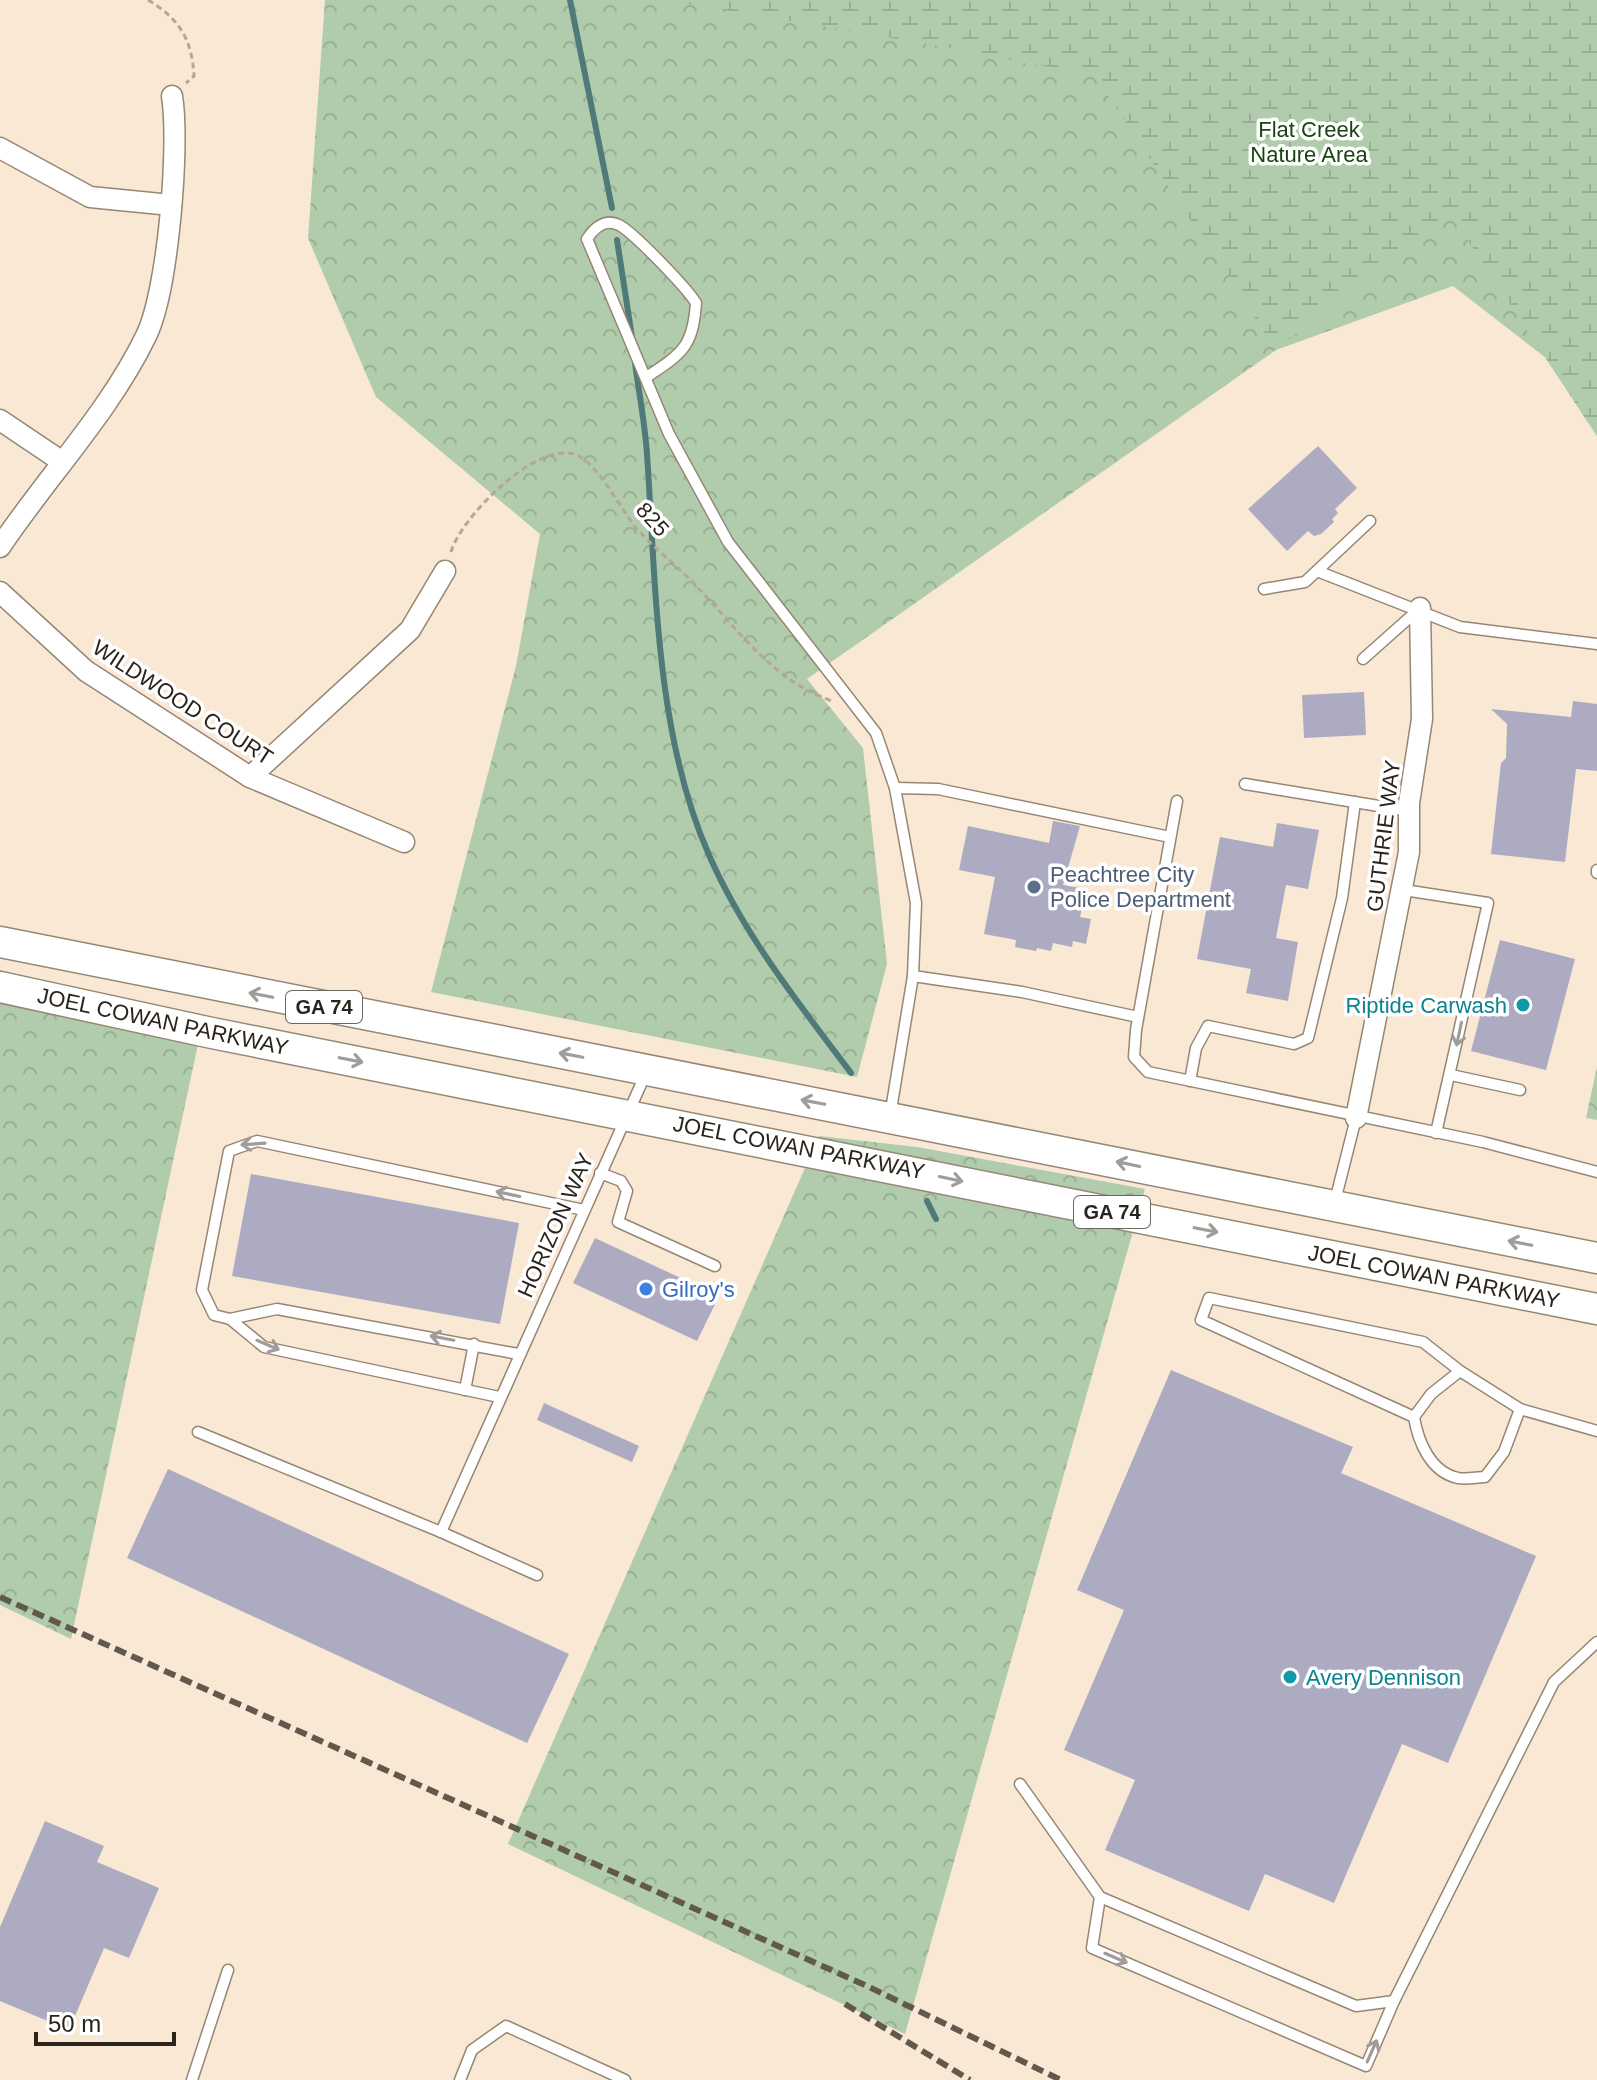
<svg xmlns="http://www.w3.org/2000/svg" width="1597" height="2080" font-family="Arial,sans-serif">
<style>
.forest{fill:url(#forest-crowns)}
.wetland{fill:url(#wetland-marsh)}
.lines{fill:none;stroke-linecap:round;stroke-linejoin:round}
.stream{stroke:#507979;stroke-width:6}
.building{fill:#acabc2}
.service-casing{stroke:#968674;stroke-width:13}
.minor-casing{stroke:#968674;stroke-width:23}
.primary-casing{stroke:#968674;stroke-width:33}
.path{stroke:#b4a797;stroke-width:3;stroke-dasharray:6 4;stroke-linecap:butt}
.service{stroke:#fff;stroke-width:10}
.minor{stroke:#fff;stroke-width:20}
.primary{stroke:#fff;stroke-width:30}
.rail{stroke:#62594e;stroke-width:6;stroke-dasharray:12 6;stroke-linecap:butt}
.oneway{stroke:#9f9c99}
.service-dot{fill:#5c6f8a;stroke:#fff;stroke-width:3}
.culture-dot{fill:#0f9aa8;stroke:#fff;stroke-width:3}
.shop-dot{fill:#3f7fe0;stroke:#fff;stroke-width:3}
.labels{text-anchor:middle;stroke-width:7;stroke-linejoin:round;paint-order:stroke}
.shield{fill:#fff;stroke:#6a6660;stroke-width:2}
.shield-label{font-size:20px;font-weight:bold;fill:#2a241c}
.park-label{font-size:22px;fill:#184412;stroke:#fff}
.street-label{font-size:22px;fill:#2a241c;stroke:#fff}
.service-label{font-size:22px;fill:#4e5e75;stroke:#fff;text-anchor:start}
.culture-label{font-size:22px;fill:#0d838f;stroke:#fff;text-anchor:end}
.shop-label{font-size:22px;fill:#366cbe;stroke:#fff;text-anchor:start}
</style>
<defs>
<pattern id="forest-crowns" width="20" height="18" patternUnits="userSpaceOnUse" patternTransform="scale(2)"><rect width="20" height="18" fill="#b0ccac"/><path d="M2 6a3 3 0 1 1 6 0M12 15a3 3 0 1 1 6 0" fill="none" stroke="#98af93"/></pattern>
<pattern id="wetland-marsh" width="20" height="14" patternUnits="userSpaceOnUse" patternTransform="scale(2)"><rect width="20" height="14" fill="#b0ccac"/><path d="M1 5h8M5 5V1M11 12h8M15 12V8" fill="none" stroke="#98af93"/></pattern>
</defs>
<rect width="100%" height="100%" fill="#f9e8d4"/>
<!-- forest -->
<g class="forest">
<polygon points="325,0 1597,0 1597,436 1546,358 1453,286 1276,350 807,679 863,748 887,964 857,1077 431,992 516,666 540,534 376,397 308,238"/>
<polygon points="0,970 204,1016 71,1639 0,1605"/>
<polygon points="1597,1067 1597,1120 1586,1118"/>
<polygon points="819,1136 917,1147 1145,1189 905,2034 508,1844"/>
</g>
<!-- wetland -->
<path class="wetland" d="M 663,0 L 1597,0 L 1597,436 L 1449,212 L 1276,350 L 1093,72 C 1073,68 1017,66 1005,57 Z"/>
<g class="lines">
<!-- stream -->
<g class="stream">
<polyline points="570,0 612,208"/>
<polyline points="617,240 632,337"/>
<path d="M 635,363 C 639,393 645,424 647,454 C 656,584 655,733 709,855 C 744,935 799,1004 851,1073"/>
<polyline points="927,1201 936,1219"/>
</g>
</g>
<!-- building -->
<g class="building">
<polygon points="1318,446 1357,488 1335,509 1338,513 1332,519 1334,522 1321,534 1314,536 1308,531 1287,551 1248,509"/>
<polygon points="1364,692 1366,735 1304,738 1302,695"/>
<polygon points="1573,701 1597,704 1597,771 1576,769 1565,862 1491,854 1501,763 1506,758 1507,724 1491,709 1571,717"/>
<polygon points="1053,821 1080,826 1063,885 1086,889 1080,917 1091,919 1086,944 1073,941 1072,947 1053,943 1051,951 1037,948 1036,951 1015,947 1016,940 984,934 995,877 959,870 968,826 1049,843"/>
<polygon points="1277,823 1319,830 1308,889 1286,885 1276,938 1298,942 1288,1001 1246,993 1251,969 1197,959 1220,837 1273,847"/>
<polygon points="1500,940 1575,959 1546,1070 1471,1051"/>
<polygon points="251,1174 519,1223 500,1324 232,1276"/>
<polygon points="595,1238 719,1296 697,1341 573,1283"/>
<polygon points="1171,1370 1353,1447 1341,1473 1536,1556 1448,1763 1402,1744 1334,1903 1265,1874 1249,1911 1105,1850 1135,1780 1064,1750 1124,1610 1077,1590"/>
<polygon points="544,1403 639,1446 632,1462 537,1420"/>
<polygon points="168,1469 569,1654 527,1743 127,1558"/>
<polygon points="45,1821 104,1846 97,1862 159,1888 129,1958 104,1948 69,2030 0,2001 0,1927"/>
</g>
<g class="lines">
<!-- service casing -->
<g class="service-casing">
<g id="service">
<path d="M 648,376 C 683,353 693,346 696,303 C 687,288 633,232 619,225 C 605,218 594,228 587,239 L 669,434 L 728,542 L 876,733 L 895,788 L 916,903 L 913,976 L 890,1116"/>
<polyline points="1317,571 1460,627 1597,644"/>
<polyline points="1264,589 1305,582 1370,521"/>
<polyline points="1363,659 1418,610"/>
<polyline points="1245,784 1409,811"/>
<polyline points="895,788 938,789 1170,837"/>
<polyline points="1177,801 1136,1030 1134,1057 1148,1072 1483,1142 1597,1172"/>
<polyline points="1597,873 1597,870"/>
<polyline points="1404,890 1488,903 1436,1133"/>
<polyline points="913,976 1022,992 1138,1017"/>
<polyline points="1451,1075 1520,1090"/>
<polyline points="1190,1081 1196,1048 1208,1026 1294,1044 1308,1038 1342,898 1355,802"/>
<polyline points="600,1173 621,1181 627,1191 618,1222 715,1266"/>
<polyline points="1335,1201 1356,1118"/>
<polyline points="230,1319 277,1309 518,1354"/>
<polyline points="1460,1371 1431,1394 1414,1417 1201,1320 1209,1298 1423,1342 1460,1371 1520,1409 1597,1431"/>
<polyline points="465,1390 474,1344"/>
<polyline points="499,1397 264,1347 230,1319 214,1315 202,1290 229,1151 257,1141 584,1210"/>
<path d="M 1414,1417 C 1418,1441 1430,1472 1458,1478 C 1466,1480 1477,1477 1485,1477 L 1504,1452 L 1520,1409"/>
<polyline points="198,1432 441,1532 646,1073"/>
<polyline points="441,1532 537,1575"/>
<polyline points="1020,1784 1100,1897 1356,2006 1394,2001 1554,1682 1597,1642"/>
<polyline points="1100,1897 1092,1948 1366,2066 1394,2001"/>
<polyline points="192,2080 228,1970"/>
<polyline points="460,2080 472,2050 506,2026 625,2080"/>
</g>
</g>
<!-- minor casing -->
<g class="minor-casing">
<g id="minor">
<polyline points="0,148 90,197 171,205"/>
<polyline points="0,420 61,461"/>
<path d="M 0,547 C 46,478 110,411 146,336 C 168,292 180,145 172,96"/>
<polyline points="0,592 86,671 250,777 404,842"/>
<polyline points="250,777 410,630 445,571"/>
<polyline points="1356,1118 1409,852 1409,803 1422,719 1420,608"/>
</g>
</g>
<!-- primary casing -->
<g class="primary-casing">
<g id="primary">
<polyline points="0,942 1597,1258"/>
<polyline points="0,987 212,1033 1597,1309"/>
</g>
</g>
<!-- path -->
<g class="path">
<path d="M 148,0 C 180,19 192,40 194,76 L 186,83"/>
<path d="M 451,552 C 461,517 538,439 577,455 C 600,466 621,511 638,530 C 657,551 680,568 699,589 C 740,632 774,681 832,701"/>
</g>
<!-- service -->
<use href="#service" class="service"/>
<!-- minor -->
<use href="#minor" class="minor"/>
<!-- primary -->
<use href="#primary" class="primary"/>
<!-- rail -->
<g class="rail">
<polyline points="0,1597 867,1986 1061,2080"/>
<polyline points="845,2004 970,2080"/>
</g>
</g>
<!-- one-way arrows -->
<defs><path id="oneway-shaft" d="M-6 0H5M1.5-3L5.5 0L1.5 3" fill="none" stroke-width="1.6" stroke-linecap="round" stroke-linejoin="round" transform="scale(2)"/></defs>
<g class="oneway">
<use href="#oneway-shaft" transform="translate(261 995) rotate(-169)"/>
<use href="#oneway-shaft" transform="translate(1459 1034) rotate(102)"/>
<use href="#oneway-shaft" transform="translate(571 1055) rotate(-169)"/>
<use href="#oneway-shaft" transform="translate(351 1060) rotate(11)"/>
<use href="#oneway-shaft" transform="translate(813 1102) rotate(-169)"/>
<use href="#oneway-shaft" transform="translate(253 1144) rotate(176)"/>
<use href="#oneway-shaft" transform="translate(1128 1164) rotate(-168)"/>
<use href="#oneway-shaft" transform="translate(951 1179) rotate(12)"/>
<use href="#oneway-shaft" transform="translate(508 1194) rotate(-168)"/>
<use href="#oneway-shaft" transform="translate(1206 1230) rotate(11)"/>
<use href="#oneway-shaft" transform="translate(1520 1243) rotate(-169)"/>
<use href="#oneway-shaft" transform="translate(442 1338) rotate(-169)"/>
<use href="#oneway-shaft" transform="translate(268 1345) rotate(23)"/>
<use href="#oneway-shaft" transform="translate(1116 1958) rotate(23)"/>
<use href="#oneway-shaft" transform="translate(1372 2051) rotate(-66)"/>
</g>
<!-- markers -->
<circle class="service-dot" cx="1034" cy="887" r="8"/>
<g class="culture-dot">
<circle cx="1523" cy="1005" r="8"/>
<circle cx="1290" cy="1677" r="8"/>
</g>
<circle class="shop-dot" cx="646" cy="1289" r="8"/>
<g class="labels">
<!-- shield labels -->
<g class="shield">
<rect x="286" y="991" width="76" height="32" rx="6"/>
<rect x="1074" y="1196" width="76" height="32" rx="6"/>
</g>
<g class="shield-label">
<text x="324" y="1014">GA 74</text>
<text x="1112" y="1219">GA 74</text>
</g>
<!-- park labels -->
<g class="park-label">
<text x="1309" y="137">Flat Creek<tspan x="1309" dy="25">Nature Area</tspan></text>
</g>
<!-- street labels -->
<g class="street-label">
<text transform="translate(653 519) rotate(48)" y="8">825</text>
<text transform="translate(183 702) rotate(33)" y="8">WILDWOOD COURT</text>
<text transform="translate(1383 836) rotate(-83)" y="8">GUTHRIE WAY</text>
<text transform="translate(163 1021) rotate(12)" y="8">JOEL COWAN PARKWAY</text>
<text transform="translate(799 1147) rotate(11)" y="8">JOEL COWAN PARKWAY</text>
<text transform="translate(555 1225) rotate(-66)" y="8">HORIZON WAY</text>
<text transform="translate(1434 1276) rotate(11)" y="8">JOEL COWAN PARKWAY</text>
</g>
<!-- service labels -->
<g class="service-label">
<text x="1050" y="882">Peachtree City<tspan x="1050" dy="25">Police Department</tspan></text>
</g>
<!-- culture labels -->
<g class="culture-label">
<text x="1507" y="1013">Riptide Carwash</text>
<text x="1306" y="1685" text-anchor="start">Avery Dennison</text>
</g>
<!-- shop labels -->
<g class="shop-label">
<text x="662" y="1297">Gilroy's</text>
</g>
</g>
<!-- scale -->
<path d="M36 2032v12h138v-12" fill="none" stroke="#2a241c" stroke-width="4"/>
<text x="48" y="2032" font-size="24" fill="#2a241c" stroke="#ffffff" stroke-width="6" paint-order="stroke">50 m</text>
</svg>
